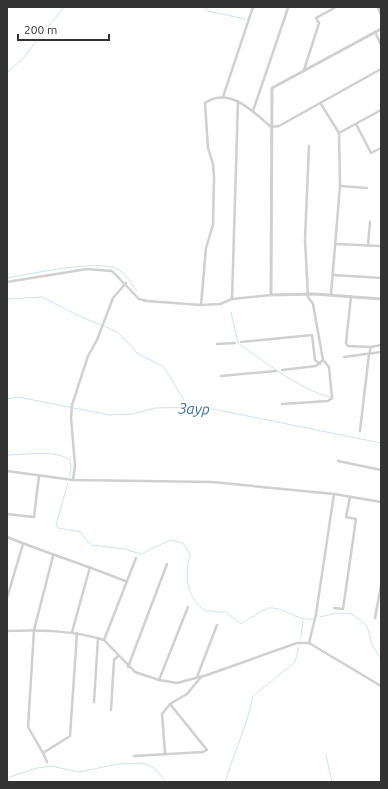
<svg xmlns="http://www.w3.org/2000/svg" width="388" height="789" font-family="Ubuntu,sans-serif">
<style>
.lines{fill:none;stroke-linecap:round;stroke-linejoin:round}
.stream{stroke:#cfe2ee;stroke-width:1}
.minor{stroke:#d0d0d0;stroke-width:2.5}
.tertiary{stroke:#d0d0d0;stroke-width:3}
.labels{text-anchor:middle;stroke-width:4;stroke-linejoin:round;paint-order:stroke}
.water-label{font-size:15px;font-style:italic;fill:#3f7597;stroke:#fff}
</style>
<rect width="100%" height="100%" fill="#fff"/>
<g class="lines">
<!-- stream -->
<g class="stream">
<polyline points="204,7 208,11 245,19"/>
<polyline points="7,73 24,57 64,7"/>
<path d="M 7,278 C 31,274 97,259 118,269 C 125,273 132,285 137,291"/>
<polyline points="7,299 42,297 77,315 101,325"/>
<path d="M 231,312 L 238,343 C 265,362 299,389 330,397"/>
<polyline points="104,326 119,333 137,353 164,367 188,407"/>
<polyline points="7,399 18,397 109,415 132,414 155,408 203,407 381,443"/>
<path d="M 7,455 C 27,455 53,449 70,460 L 71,466 L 70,477"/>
<path d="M 68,483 L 56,525 L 58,528 L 81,532 L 85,539 L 92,545 L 124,549 L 141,554 L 170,540 L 183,543 L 190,554 C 184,578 186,595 205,611 C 213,610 218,613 226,612 L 241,624 C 246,621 264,609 268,608 C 284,606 297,622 313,619"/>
<polyline points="320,617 338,613 352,614 367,626 372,644 379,656 381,657"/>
<polyline points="301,637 303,620"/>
<polyline points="326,755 332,782"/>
<polyline points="7,778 37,768 51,766 79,772 118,764 143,763 154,768 166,782"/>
<path d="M 225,782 C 234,753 247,726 253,696 L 295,662 L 299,647"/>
</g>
<!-- minor -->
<g class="minor">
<polyline points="375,32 381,45"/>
<polyline points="304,70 319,23 316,18 336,7"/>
<polyline points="223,97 253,7"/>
<polyline points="321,104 339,133 340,186 331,294"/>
<polyline points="253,111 288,8"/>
<polyline points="356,124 371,153 381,148"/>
<polyline points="339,133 381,110"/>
<polyline points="309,146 305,239 308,297 313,304 323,360"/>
<polyline points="340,186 367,188"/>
<polyline points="336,244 381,246"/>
<polyline points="368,245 370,222"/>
<polyline points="334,275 381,278"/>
<polyline points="7,282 87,269 112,271 139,299 147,301 201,305 220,304 232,299 271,295"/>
<polyline points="351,296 346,343 348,346 371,347"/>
<polyline points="232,299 238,101"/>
<path d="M 201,305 L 206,248 L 213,225 L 214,177 L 213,164 L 208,148 L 205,103 C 229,86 254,112 271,127 L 279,126 L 381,69"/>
<polyline points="241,342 312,335 315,360 320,364"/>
<polyline points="217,344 235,343"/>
<polyline points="344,357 381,352"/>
<polyline points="282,370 316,366 323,360 329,367 332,398 328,401 282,404"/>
<polyline points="221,376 276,371"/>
<polyline points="360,431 369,354 371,347 381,345"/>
<polyline points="338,461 381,470"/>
<polyline points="7,471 73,480 212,482 334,494 381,502"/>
<polyline points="73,480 75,465 71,418 72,405 88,356 97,340 113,298 126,283"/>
<polyline points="7,514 34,517 39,476"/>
<path d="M 7,537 C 46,553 86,565 125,581"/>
<polyline points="7,598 23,544"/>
<polyline points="334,608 343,609 356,519 346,517 350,497"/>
<polyline points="375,618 381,585"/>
<path d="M 7,631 C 40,630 72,630 104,640 L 135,672 L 159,680 L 177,683 L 207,675 L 297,643 L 309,643 L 381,686"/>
<polyline points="72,632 90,567"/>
<polyline points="104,640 136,558"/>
<polyline points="309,643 316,614 334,494"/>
<polyline points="128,667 167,564"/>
<polyline points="197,677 217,625"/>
<polyline points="159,680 188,607"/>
<polyline points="94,702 98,638"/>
<polyline points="111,710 114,660 118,656"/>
<polyline points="43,753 28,727 34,630 53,556"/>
<polyline points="165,753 162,714 170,704 187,694 202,676"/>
<polyline points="134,756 203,752 207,750 170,704"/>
<polyline points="47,762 43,753 70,736 77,633"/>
</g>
<!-- tertiary -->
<g class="tertiary">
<polyline points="378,7 381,14"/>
<polyline points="381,29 272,88 271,295 315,294 381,299"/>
</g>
</g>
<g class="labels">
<!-- water labels -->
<g class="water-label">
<text transform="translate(194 409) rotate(2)" y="5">Заур</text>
</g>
</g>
<!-- border -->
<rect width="388" height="789" fill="none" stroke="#333333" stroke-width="16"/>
<!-- scale -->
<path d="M18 34v6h91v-6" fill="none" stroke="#333333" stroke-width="2"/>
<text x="24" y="34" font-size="12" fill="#333333" stroke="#ffffff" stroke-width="3" paint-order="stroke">200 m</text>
</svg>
